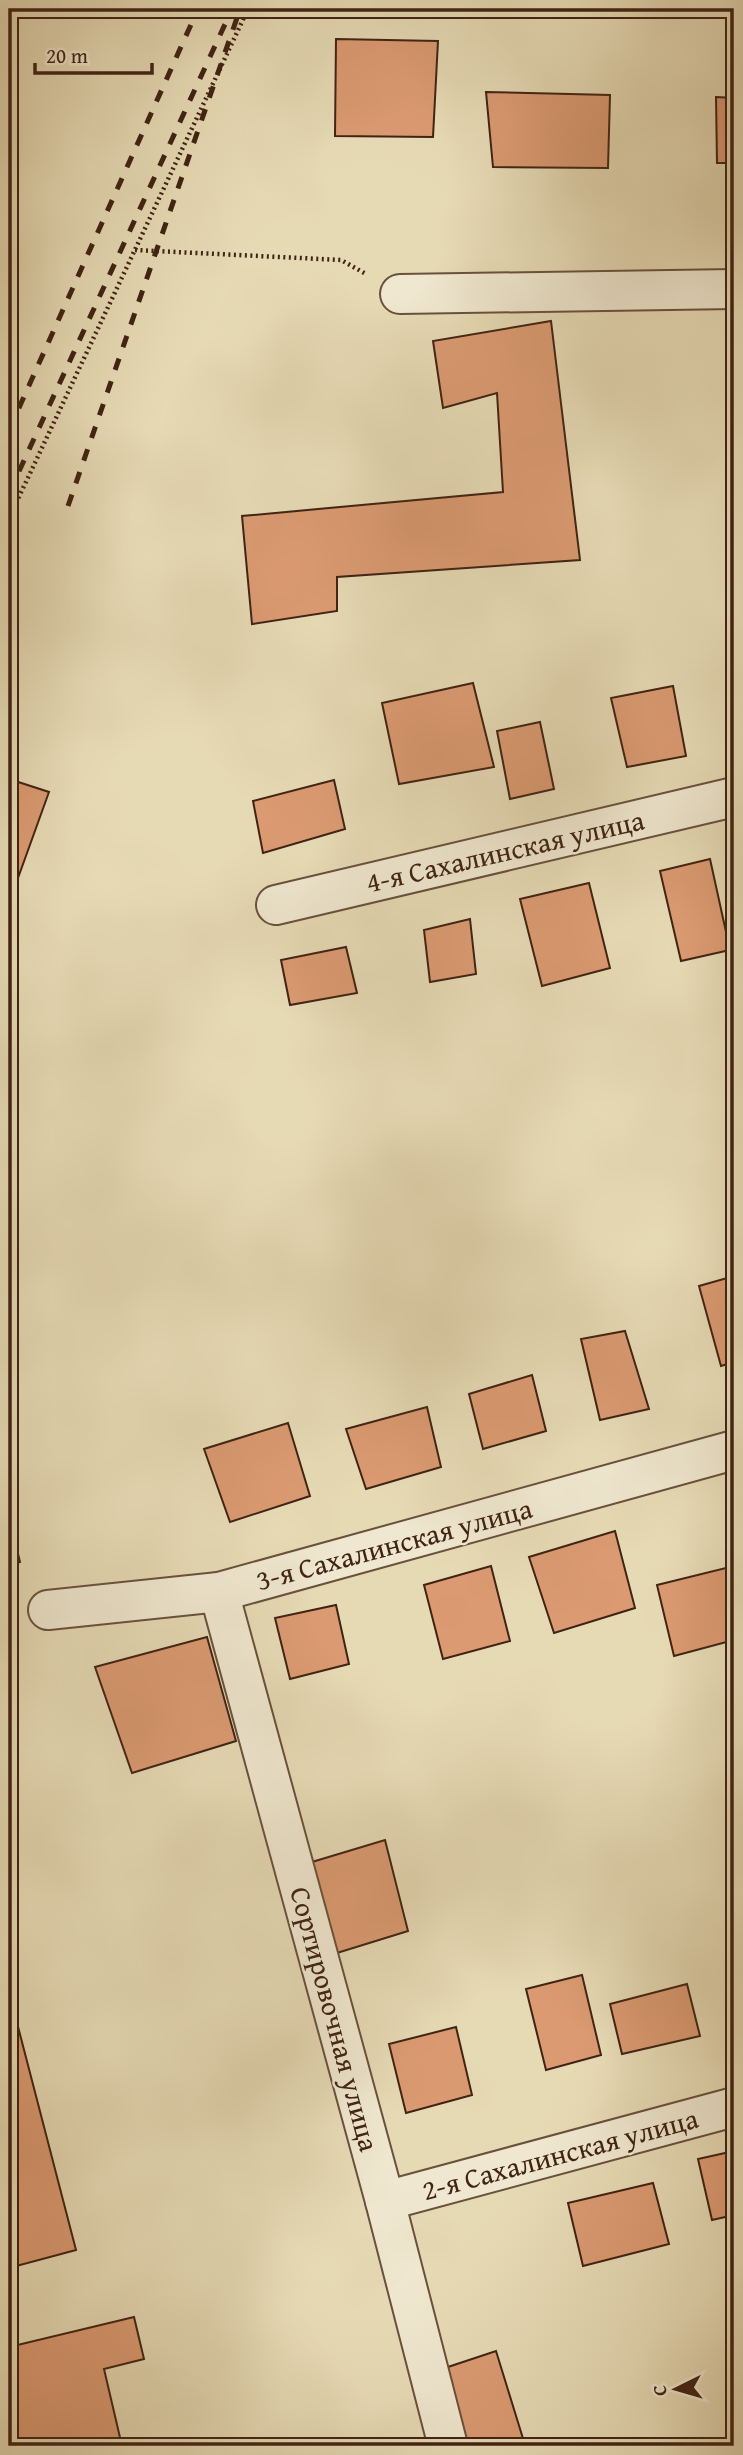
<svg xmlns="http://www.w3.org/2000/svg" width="743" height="2455" font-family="'Gentium Book Plus',serif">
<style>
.building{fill:#db9a72;stroke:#402314;stroke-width:2}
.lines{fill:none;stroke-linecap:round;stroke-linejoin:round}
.street-casing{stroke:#6a513c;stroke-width:42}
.path{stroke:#402314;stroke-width:4.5;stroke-dasharray:2 3.5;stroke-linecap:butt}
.street{stroke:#efe7cf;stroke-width:38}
.rail{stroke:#402314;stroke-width:5;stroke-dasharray:12 12;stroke-linecap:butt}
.labels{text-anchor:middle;stroke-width:5;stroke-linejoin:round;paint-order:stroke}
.street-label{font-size:28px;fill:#402314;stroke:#efe7cf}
</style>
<rect width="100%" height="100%" fill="#e6dab5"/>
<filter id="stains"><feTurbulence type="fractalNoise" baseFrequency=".00286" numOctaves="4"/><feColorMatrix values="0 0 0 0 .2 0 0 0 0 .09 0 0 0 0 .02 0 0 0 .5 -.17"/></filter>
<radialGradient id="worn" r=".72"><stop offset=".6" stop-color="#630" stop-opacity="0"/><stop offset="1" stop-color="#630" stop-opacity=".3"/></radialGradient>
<!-- building -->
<g class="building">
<polygon points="336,39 438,41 433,137 335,136"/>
<polygon points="486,92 610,95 608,168 493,167"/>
<polygon points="716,97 734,98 734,163 717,163"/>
<polygon points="551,321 580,560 337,577 337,611 252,624 242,516 503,492 497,393 443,408 433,341"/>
<polygon points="473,683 494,767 399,784 382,703"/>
<polygon points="673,686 686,756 627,767 611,698"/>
<polygon points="540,722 554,789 510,799 497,731"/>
<polygon points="9,779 49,792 9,903"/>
<polygon points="334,780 345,829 263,853 253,801"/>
<polygon points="710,859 730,950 681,961 660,871"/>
<polygon points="589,883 610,968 542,986 520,899"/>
<polygon points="470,919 476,974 430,982 424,930"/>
<polygon points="346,947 357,993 290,1005 281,960"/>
<polygon points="734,1276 734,1362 721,1366 699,1286"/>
<polygon points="625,1331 649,1409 600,1420 581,1339"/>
<polygon points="532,1375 546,1431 483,1449 469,1394"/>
<polygon points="427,1407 441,1467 366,1489 346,1429"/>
<polygon points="288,1423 310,1496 230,1522 204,1449"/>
<polygon points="9,1516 20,1562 9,1565"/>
<polygon points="615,1531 635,1608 554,1633 529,1557"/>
<polygon points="491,1566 510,1641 443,1659 424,1585"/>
<polygon points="734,1566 734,1640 674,1656 657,1585"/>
<polygon points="336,1605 349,1664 290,1679 275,1618"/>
<polygon points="207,1637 236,1741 132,1773 95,1667"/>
<polygon points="385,1840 408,1931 337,1953 312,1862"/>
<polygon points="582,1975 601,2055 546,2070 526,1989"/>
<polygon points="687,1984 700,2036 622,2054 610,2004"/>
<polygon points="9,1992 76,2250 9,2268"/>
<polygon points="456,2027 472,2095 406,2113 389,2044"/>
<polygon points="734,2151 734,2215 712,2220 698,2159"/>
<polygon points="653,2183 669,2244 583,2266 568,2203"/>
<polygon points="134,2317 144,2359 104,2369 122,2446 9,2446 9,2347"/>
<polygon points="496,2351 525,2445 467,2446 445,2368"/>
</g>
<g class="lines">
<!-- street casing -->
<g class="street-casing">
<g id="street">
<polyline points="400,294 734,289"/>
<polyline points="276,905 734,797"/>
<polyline points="219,1592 385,2201 448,2446"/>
<polyline points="48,1610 219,1592 734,1450"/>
<polyline points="385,2201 734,2107"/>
</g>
</g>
<!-- path -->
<g class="path">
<polyline points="135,250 341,260 366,274"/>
<polyline points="9,518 248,9"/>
</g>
<!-- street -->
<use href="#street" class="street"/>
<!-- rail -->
<g class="rail">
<polyline points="9,430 198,9"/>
<polyline points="9,493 232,9"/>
<polyline points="68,506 238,15"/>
</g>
</g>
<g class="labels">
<!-- street labels -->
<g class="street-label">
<text transform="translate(505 851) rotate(-13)" y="10">4-я Сахалинская улица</text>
<text transform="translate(394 1544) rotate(-15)" y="10">3-я Сахалинская улица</text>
<text transform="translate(335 2019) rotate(75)" y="10">Сортировочная улица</text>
<text transform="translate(560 2154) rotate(-15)" y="10">2-я Сахалинская улица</text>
</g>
</g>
<!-- margin -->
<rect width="743" height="2455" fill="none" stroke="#e6dab5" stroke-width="35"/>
<rect x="10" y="10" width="722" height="2434" fill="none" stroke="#402314" stroke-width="3.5"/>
<rect x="18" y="18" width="708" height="2420" fill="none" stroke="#402314" stroke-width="2"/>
<!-- north arrow -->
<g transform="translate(676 2389) rotate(265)" stroke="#efe7cf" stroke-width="5" paint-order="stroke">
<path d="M0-5L12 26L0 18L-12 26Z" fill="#402314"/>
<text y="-10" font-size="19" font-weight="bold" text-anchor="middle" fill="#402314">С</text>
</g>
<!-- scale -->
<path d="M35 63v10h117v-10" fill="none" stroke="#402314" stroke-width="3.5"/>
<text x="46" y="63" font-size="21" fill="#402314" stroke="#efe7cf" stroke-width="5" paint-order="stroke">20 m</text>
<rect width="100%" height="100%" filter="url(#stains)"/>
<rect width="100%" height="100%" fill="url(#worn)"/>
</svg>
